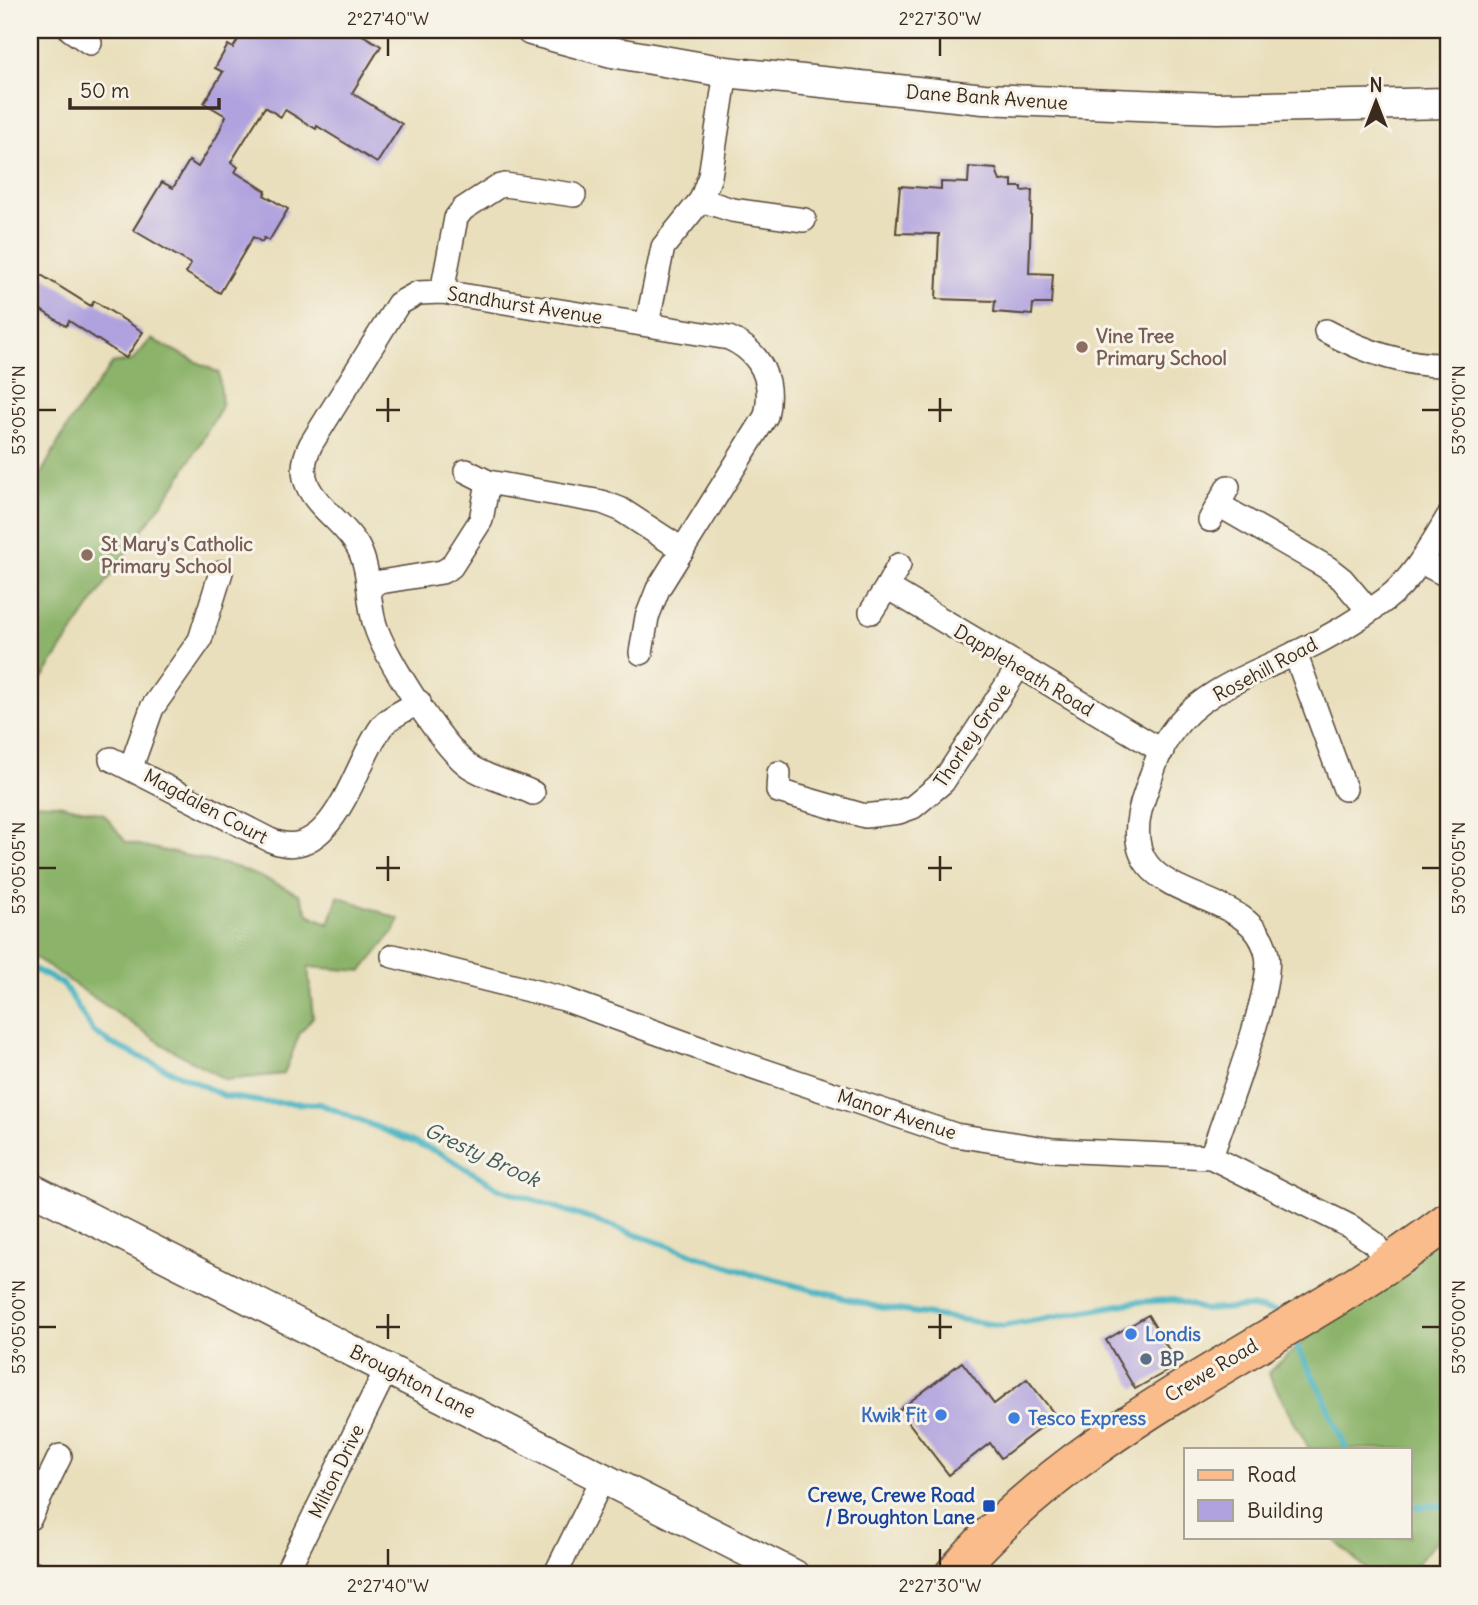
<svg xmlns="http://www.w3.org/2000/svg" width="1478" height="1605" font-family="Delius,sans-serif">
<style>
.forest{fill:#8bb369;stroke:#636e44;stroke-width:2}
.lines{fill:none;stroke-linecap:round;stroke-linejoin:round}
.stream{stroke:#46b3c2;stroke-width:6}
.building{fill:#b0a2de}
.minor-casing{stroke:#554536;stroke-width:26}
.tertiary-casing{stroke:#554536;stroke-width:33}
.primary-casing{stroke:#554536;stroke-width:40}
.minor{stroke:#fff;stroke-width:23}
.tertiary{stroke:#fff;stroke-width:30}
.primary{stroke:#f9bc8a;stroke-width:37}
.ticks{fill:none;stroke:#3b2a1e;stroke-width:2.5}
.education-dot{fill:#8d6e63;stroke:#f7f3e8;stroke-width:2.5}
.shop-dot{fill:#3f7fe0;stroke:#f7f3e8;stroke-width:2.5}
.service-dot{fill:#5c6f8a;stroke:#f7f3e8;stroke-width:2.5}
.transit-dot{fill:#1a4fb4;stroke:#f7f3e8;stroke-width:2.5}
.labels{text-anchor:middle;stroke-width:6;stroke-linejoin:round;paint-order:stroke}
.street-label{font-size:19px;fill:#3b2a1e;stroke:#f7f3e8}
.education-label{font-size:19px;font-weight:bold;fill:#785e54;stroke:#f7f3e8;text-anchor:start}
.shop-label{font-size:19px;font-weight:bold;fill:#366cbe;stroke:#f7f3e8;text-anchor:start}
.service-label{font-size:19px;font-weight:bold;fill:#4e5e75;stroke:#f7f3e8;text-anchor:start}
.transit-label{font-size:19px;font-weight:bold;fill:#164399;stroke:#f7f3e8;text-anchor:end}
.water-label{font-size:21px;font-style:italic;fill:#3f5a57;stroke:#f7f3e8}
.neatline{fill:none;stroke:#3b2a1e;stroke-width:2.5}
.ticks-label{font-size:18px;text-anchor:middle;fill:#3b2a1e}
</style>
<rect width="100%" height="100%" fill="#f7f3e8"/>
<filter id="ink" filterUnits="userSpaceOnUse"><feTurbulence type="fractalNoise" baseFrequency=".0143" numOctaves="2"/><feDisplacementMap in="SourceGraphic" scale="14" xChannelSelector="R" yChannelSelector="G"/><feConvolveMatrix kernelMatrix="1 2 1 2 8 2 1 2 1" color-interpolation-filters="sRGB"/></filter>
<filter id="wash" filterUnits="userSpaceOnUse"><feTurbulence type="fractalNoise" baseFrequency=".00686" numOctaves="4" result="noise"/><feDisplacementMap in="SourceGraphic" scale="28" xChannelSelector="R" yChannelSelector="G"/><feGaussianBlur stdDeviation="1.57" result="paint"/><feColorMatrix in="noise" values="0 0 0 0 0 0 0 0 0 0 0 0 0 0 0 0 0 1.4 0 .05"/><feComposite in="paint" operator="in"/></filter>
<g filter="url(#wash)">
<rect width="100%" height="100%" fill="#e9dfbc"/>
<!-- forest -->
<g class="forest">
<polygon points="151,339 219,373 222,406 178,481 127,551 30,696 30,494 69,423 113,363 132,361"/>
<polygon points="30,803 58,804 104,814 126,842 236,867 268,880 299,894 308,914 329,924 338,896 399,919 394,931 362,971 308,967 313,1017 300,1033 284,1074 226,1080 165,1046 30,954"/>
<polygon points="1448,1217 1448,1539 1441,1535 1408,1575 1372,1575 1331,1537 1410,1537 1410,1449 1309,1449 1268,1373 1388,1265"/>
</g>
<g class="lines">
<!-- stream -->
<g class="stream">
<polyline points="30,967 63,984 93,1031 110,1043 225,1096 263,1102 320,1104 440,1153 499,1188 751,1274 878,1307 1003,1326 1136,1302 1174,1300 1205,1310 1250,1307 1278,1312 1280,1316"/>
<polyline points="1292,1338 1322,1393 1346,1449"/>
<polyline points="1410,1507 1448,1505"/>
</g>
</g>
<g id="blocks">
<!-- building -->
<g class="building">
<polygon points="244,30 354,30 381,46 352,93 402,124 377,163 317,126 316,129 285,110 281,117 265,107 231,162 238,167 235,172 266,191 264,195 288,209 269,241 264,238 262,242 253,237 220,293 186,273 191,264 133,230 162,182 173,188 189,161 198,167 217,136 226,116 204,103 223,72 215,68 228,45 233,48"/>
<polygon points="969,167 996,169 1000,181 1012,180 1012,187 1022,187 1022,191 1032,190 1029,273 1053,274 1051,304 1033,304 1032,315 994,312 995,301 936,299 939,234 896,233 900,186 941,189 941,182 968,183"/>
<polygon points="30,268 91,306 94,301 143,332 126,358 69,321 66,326 30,303"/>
<polygon points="1148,1315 1178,1365 1135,1389 1106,1340"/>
<polygon points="962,1362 994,1404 1027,1379 1056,1416 1001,1458 990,1443 949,1475 899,1410"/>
</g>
</g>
</g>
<g filter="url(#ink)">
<use href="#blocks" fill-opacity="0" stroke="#554536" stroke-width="2"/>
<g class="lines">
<!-- minor casing -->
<g class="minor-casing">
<g id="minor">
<polyline points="71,30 90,43"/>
<polyline points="701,200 732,210 804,220"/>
<polyline points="442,292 456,218 463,209 497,187 505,185 574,195"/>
<polyline points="647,324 663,247 701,200 710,176 726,72"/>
<path d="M 1326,331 C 1363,351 1406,366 1448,365"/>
<polyline points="466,471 488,482"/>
<polyline points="1219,505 1328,568 1342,579 1369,611"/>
<polyline points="1210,520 1228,487"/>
<polyline points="1421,562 1448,576"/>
<polyline points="899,565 887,587 1162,751"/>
<polyline points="368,584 442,572 451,567 481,520 488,482 602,502 620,509 683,550"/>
<polyline points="871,612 887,587"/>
<polyline points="1295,653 1345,789"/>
<path d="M 111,759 L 270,840 C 335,868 355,759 383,725 C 392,715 408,709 419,702"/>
<polyline points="131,767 152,708 200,640 221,572"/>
<polyline points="779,773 778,791 865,816 899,812 913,807 943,782 1019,666"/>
<path d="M 533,793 C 513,783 488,779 469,766 C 443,748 384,656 375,625 C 367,600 371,571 358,547 C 339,512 285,494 311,444 L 398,304 L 418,293 L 442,292 L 729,338 C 762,353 774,381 766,416 L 658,589 L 647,617 L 641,653"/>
<polyline points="393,956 564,999 718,1055 955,1135 1053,1150 1211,1157 1351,1227 1374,1243 1388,1265"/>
<path d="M 1211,1157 C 1224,1118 1274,988 1267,955 C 1251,875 1100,915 1146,791 C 1153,771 1159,750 1171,733 C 1199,692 1252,674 1294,654 C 1326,639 1357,621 1385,600 C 1414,578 1430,547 1448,517"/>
<polyline points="30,1518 60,1456"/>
<polyline points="30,1572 36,1575"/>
<polyline points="285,1575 387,1368"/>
<polyline points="555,1575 603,1478"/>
</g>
</g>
<!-- tertiary casing -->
<g class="tertiary-casing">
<g id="tertiary">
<polyline points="531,30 612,52 726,72 984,99 1217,108 1448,103"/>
<polyline points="30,1188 794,1575"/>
</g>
</g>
<!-- primary casing -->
<g class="primary-casing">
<path id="primary" d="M 953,1575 C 1087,1416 1286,1345 1448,1221"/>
</g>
<!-- minor -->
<use href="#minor" class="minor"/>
<!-- tertiary -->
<use href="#tertiary" class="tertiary"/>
<!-- primary -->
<use href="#primary" class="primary"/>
</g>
</g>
<!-- ticks -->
<path class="ticks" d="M 388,38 L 388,56M 940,38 L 940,56M 388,398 L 388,422M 940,398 L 940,422M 38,410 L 56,410M 376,410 L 400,410M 928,410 L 952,410M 1422,410 L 1440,410M 388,856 L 388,881M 940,856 L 940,881M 38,868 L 56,868M 376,868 L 400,868M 928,868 L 952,868M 1422,868 L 1440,868M 388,1314 L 388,1339M 940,1314 L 940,1339M 38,1327 L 56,1327M 376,1327 L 400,1327M 928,1327 L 952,1327M 1422,1327 L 1440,1327M 388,1549 L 388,1566M 940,1549 L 940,1566"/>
<!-- markers -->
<g class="education-dot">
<circle cx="1082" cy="347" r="7"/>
<circle cx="87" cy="555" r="7"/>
</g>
<g class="shop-dot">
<circle cx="1131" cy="1334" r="7"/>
<circle cx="941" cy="1415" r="7"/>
<circle cx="1014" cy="1418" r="7"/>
</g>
<circle class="service-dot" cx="1146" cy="1359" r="7"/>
<rect class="transit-dot" x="982" y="1499" width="14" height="14" rx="3.5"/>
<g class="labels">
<!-- street labels -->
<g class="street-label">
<text transform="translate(987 97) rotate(4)" y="7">Dane Bank Avenue</text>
<text transform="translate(525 305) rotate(9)" y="7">Sandhurst Avenue</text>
<text transform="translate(1265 669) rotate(-28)" y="7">Rosehill Road</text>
<text transform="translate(1024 670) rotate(31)" y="7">Dappleheath Road</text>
<text transform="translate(972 735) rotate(-56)" y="7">Thorley Grove</text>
<text transform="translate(206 806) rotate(28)" y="7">Magdalen Court</text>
<text transform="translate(897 1114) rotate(18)" y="7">Manor Avenue</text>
<text transform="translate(1211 1370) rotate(-31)" y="7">Crewe Road</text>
<text transform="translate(413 1381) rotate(27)" y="7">Broughton Lane</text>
<text transform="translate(336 1471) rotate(-64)" y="7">Milton Drive</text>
</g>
<!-- education labels -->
<g class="education-label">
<text x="1096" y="343">Vine Tree<tspan x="1096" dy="22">Primary School</tspan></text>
<text x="101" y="551">St Mary's Catholic<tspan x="101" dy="22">Primary School</tspan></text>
</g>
<!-- shop labels -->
<g class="shop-label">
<text x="1145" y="1341">Londis</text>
<text x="927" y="1422" text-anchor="end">Kwik Fit</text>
<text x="1028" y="1425">Tesco Express</text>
</g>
<!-- service labels -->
<g class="service-label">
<text x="1160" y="1366">BP</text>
</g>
<!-- transit labels -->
<g class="transit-label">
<text x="975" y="1502">Crewe, Crewe Road<tspan x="975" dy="22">/ Broughton Lane</tspan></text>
</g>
<!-- water labels -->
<g class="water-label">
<text transform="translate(482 1155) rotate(25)" y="7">Gresty Brook</text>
</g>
</g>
<!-- margin -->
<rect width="1478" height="1605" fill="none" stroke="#f7f3e8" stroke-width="77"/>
<!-- legend -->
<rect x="1184" y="1448" width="228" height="91" fill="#f7f3e8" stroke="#aca397" stroke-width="2"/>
<rect x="1198" y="1470" width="35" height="10" fill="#f9bc8a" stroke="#aca397" stroke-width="2"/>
<text x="1247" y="1482" font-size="21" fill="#3b2a1e">Road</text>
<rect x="1198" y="1500" width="35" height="21" fill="#b0a2de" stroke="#aca397" stroke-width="2"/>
<text x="1247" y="1518" font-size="21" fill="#3b2a1e">Building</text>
<!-- north arrow -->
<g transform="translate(1376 102)" stroke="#f7f3e8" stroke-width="5" paint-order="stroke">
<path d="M0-5L12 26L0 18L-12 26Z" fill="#3b2a1e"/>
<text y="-10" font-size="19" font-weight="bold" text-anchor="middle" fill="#3b2a1e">N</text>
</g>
<!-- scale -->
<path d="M70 98v10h149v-10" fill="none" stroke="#3b2a1e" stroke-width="3.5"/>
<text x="80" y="98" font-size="21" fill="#3b2a1e" stroke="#f7f3e8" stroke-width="5" paint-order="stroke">50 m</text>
<rect x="38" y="38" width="1402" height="1528" class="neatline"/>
<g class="ticks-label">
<text x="388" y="25">2°27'40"W</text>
<text x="940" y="25">2°27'30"W</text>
<text transform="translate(19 410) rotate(-90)" y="6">53°05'10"N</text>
<text transform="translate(1459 410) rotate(-90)" y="6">53°05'10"N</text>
<text transform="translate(19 868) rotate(-90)" y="6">53°05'05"N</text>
<text transform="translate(1459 868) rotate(-90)" y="6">53°05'05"N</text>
<text transform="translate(19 1327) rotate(-90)" y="6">53°05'00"N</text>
<text transform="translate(1459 1327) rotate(-90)" y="6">53°05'00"N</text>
<text x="388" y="1592">2°27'40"W</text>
<text x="940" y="1592">2°27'30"W</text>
</g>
</svg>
